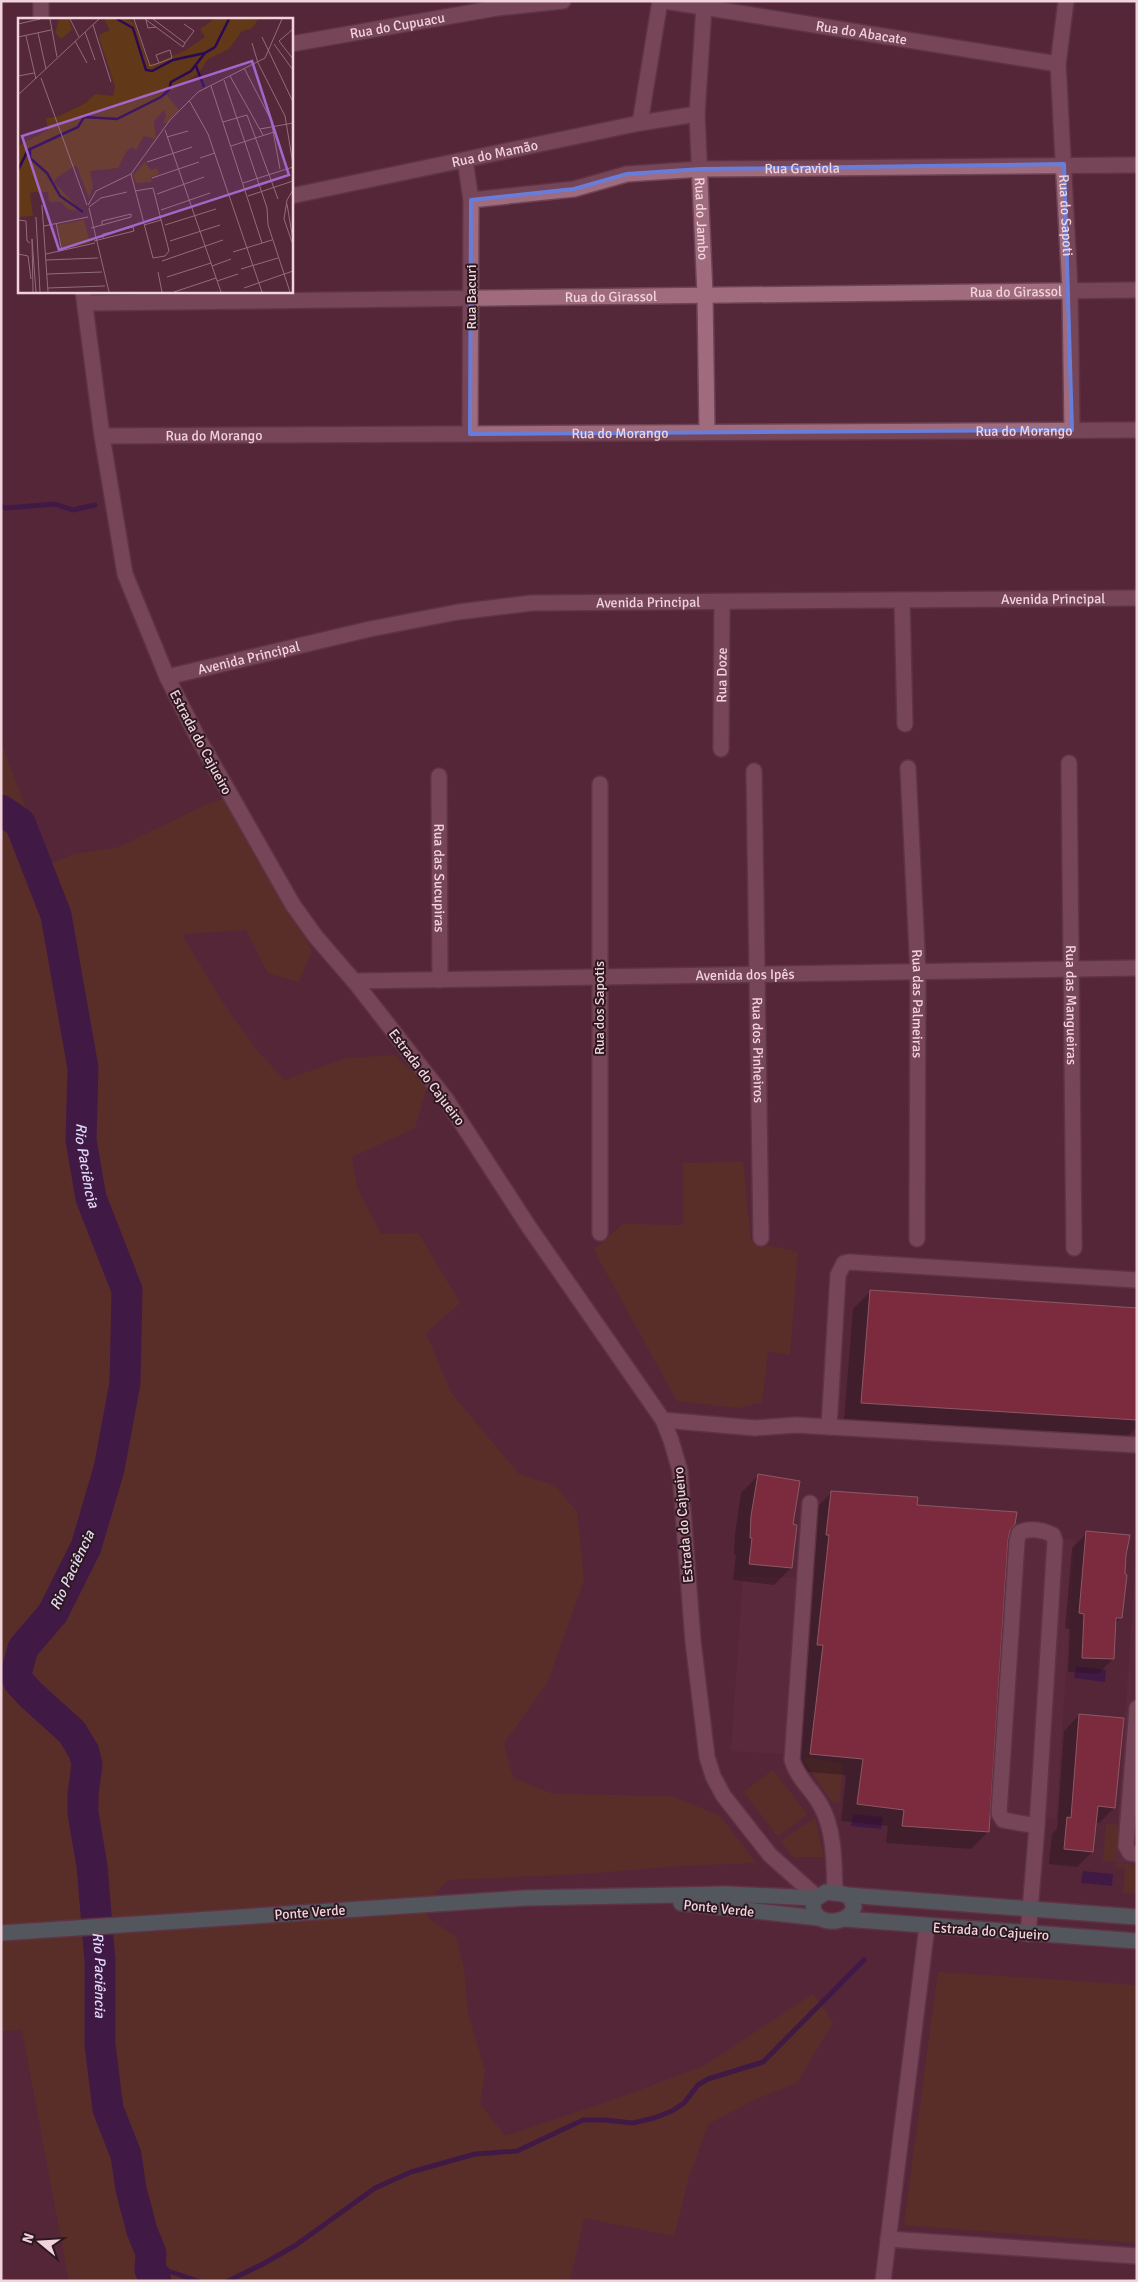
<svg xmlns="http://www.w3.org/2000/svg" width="1138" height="2282" font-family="Signika,sans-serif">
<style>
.built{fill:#622d42}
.green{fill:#613818}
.water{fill:#2c0956}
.shadow{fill:#0007}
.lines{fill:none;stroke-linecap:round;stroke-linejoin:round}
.stream{stroke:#2c0956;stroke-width:5}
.river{stroke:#2c0956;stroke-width:31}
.building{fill:#ab3243;stroke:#d09597}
.minor-casing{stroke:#6c4455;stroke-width:18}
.major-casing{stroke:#6c4455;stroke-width:18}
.minor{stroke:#9f6b7d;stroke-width:15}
.major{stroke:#569089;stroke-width:15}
.marked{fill:none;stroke:#677dd9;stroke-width:4;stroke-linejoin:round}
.labels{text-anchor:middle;stroke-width:4;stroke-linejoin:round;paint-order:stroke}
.street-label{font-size:14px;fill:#f1d3dc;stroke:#2d1820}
.water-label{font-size:15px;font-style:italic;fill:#ded8f3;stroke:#2d1820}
.inset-river{fill:none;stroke:#2c0956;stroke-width:2.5}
.inset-road{fill:none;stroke:#936c7a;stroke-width:1}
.view{fill:#a466c9;fill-opacity:0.15;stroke:#a466c9;stroke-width:2.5}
.inset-edge{fill:none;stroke:#f1d3dc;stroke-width:2.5}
</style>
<rect width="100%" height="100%" fill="#542739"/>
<!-- built -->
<g class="built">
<polygon points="1018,1536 1075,1539 1056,1819 999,1811"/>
<polygon points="1137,1541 1137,1864 1115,1863"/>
<polygon points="743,1577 808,1578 798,1755 731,1751"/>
</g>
<!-- green -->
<g class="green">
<polygon points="1,742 47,865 75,854 119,847 205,805 223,799 312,950 299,982 268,973 246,930 182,934 223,1003 258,1052 285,1080 347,1058 395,1055 427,1086 415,1128 352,1157 357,1188 381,1234 418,1233 460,1303 426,1333 451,1393 519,1474 554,1485 577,1512 584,1580 547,1683 504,1743 513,1778 553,1794 671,1796 720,1816 756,1863 679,1866 582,1874 448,1880 422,1908 430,1919 456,1937 464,1969 468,2014 485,2071 480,2104 505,2136 610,2101 704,2066 813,1994 833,2022 797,2083 758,2098 708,2124 688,2180 674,2236 584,2218 570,2281 69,2281 22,2030 1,2031"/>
<polygon points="743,1162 751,1242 798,1252 790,1355 768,1351 762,1402 738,1408 677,1401 594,1250 623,1224 683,1225 683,1163"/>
<polygon points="802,1757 843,1763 840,1802 833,1803"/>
<polygon points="773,1770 807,1814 778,1837 744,1792"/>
<polygon points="815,1818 824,1857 793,1857 781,1841"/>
<polygon points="1106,1824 1119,1825 1116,1863 1137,1865 1137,1894 1123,1893 1125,1868 1115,1867 1115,1862 1103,1861"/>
<polygon points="938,1972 1137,1985 1137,2243 904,2225"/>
</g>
<!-- water -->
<g class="water">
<polygon points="1076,1666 1106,1670 1105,1682 1074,1678"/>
<polygon points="853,1814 883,1817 881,1829 851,1826"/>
<polygon points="1083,1871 1113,1874 1112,1886 1081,1883"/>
</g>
<!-- shadow -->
<g class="shadow">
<polygon points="870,1292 1137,1309 1137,1427 1127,1437 844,1420 853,1309"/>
<polygon points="758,1476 791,1568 774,1585 733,1580 736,1555 734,1554 735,1534 741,1493"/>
<polygon points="832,1492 916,1506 1009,1530 1006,1540 988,1832 971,1849 886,1843 888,1826 841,1821 846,1775 794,1771 807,1662 800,1661 815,1509"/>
<polygon points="1087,1533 1125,1555 1121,1618 1115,1624 1113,1659 1098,1674 1068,1672 1070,1629 1065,1628 1072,1548"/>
<polygon points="1079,1715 1114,1808 1099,1823 1095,1823 1092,1852 1077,1867 1049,1864 1052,1834 1057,1829 1064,1731"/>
</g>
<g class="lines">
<!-- stream -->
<g class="stream">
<polyline points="1,506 6,508 55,504 73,510 95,505"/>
<polyline points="151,2253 168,2271 198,2281"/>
<polyline points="228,2281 263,2264 296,2245 375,2188 411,2172 475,2154 517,2151 583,2120 605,2120 633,2123 654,2118 672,2111 684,2103 698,2085 708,2079 763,2062 864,1960"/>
</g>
<!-- river -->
<path class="river" id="s1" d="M 1,810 L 20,823 L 56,915 L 83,1068 L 81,1140 L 91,1198 L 127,1290 L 125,1383 L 109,1469 L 86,1547 L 53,1613 L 23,1648 L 16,1674 L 19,1682 L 31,1695 L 72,1732 L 84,1752 L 87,1764 L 83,1794 L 83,1813 L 92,1866 L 100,1961 L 100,2045 L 108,2109 L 126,2155 L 131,2189 L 142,2231 L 151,2253 L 150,2270 L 156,2281"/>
</g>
<!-- building -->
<g class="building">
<polygon points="870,1290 1137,1308 1137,1420 861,1403"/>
<polygon points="758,1474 800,1481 793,1524 797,1525 792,1568 749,1564 752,1538 750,1538 751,1516"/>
<polygon points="831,1491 918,1497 917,1505 1017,1512 1015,1524 1010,1530 1008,1540 989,1832 902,1826 904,1810 857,1804 863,1759 810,1754 823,1645 817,1645 829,1535 826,1535"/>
<polygon points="1086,1531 1130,1535 1126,1555 1125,1574 1127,1575 1122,1618 1116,1618 1114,1659 1082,1658 1084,1614 1079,1613"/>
<polygon points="1079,1714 1124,1718 1115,1808 1098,1806 1093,1852 1064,1849 1067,1817 1071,1818"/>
</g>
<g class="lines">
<!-- minor casing -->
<g class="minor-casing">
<g id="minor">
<polyline points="41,1 41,19"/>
<path id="s2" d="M 665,1 L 1058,64"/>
<path id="s3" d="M 1066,1 L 1058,64 L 1070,289 L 1072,430"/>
<path id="s4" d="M 704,7 L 697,114 L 705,294 L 707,432"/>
<path id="s5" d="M 291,44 L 497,8 L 563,1"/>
<polyline points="640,123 660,1"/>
<polyline points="465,160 471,200 470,434"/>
<path id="s6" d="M 291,196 L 640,123 L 697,114"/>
<path id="s7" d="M 471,200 L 574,189 L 627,174 L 701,169 L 1137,165"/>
<polyline points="83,291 102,436 125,574 167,677 197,736 293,905 316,937 354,981 446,1099 529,1227 663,1420 671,1440 680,1471 693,1641 707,1757 713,1776 723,1795 770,1855 817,1897"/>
<path id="s8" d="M 86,303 L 1137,290"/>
<path id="s9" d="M 102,436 L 1137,430"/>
<polyline points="902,600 905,724"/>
<path id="s10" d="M 167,677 L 370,629 L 458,612 L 532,603 L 1137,598"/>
<path id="s11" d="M 721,749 L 722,602"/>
<path id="s12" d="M 1069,763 L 1074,1248"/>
<path id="s13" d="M 908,768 L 918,972 L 917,1239"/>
<path id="s14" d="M 754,771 L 761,1238"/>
<path id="s15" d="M 439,776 L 440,980"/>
<polyline points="600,784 600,1233"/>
<path id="s16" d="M 354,981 L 1137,968"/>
<polyline points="663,1420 755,1428 796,1425 1137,1445"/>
<polyline points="829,1427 838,1275 844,1263 849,1262 1137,1280"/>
<path d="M 810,1503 L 792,1760 C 797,1778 812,1789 821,1806 C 835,1831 834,1864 835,1893"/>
<polyline points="1137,1708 1126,1846 1130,1853 1137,1854"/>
<path d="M 1028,1934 L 1037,1826 L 1055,1541 L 1053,1535 C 1044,1530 1028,1527 1019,1533 L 1017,1541 L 999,1813 L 1003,1820 L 1037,1826"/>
<polyline points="888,2239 1137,2256"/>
<polyline points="883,2281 927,1926"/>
</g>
</g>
<!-- major casing -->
<g class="major-casing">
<g id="major">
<path d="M 826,1892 L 843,1894 L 850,1897 L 854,1907 C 848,1928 807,1926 814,1900 Z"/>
<polyline points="847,1895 1137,1917"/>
<polyline points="681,1903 819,1918"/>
<polyline points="845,1919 1137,1941"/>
<polyline points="1,1933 525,1898 727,1894 816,1898"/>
</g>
</g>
<!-- minor -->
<use href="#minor" class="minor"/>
<!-- major -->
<use href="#major" class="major"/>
</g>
<!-- marked area -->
<path d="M0 0H1138V2282H0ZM 1064,164 L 1072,430 L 470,434 L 471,200 L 574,189 L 627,174 L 701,169 Z" fill="#542739" fill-opacity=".55" fill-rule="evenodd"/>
<path class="marked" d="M 1064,164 L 1072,430 L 470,434 L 471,200 L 574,189 L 627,174 L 701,169 Z"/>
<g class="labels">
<!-- street labels -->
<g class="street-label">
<text dy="5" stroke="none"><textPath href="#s5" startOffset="108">Rua do Cupuacu</textPath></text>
<text dy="5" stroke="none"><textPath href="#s2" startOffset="199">Rua do Abacate</textPath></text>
<text dy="5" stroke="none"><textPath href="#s6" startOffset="208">Rua do Mamão</textPath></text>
<text dy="5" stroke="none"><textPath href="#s7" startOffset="334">Rua Graviola</textPath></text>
<text dy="5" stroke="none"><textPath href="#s3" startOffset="215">Rua do Sapoti</textPath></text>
<text dy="5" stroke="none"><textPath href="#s4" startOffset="212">Rua do Jambo</textPath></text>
<text dy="5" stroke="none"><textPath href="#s8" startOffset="930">Rua do Girassol</textPath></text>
<text dy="5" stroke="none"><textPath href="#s8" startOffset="525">Rua do Girassol</textPath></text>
<text transform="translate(471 297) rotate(-90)" y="5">Rua Bacuri</text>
<text dy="5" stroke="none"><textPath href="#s9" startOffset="922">Rua do Morango</textPath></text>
<text dy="5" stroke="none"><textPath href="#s9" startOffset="518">Rua do Morango</textPath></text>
<text dy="5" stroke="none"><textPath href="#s9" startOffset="112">Rua do Morango</textPath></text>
<text dy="5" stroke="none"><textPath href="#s10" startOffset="894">Avenida Principal</textPath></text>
<text dy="5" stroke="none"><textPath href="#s10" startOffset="489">Avenida Principal</textPath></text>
<text dy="5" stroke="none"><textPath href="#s10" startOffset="84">Avenida Principal</textPath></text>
<text dy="5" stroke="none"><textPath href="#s11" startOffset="74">Rua Doze</textPath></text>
<text transform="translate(201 742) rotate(62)" y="5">Estrada do Cajueiro</text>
<text dy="5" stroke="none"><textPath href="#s15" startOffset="102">Rua das Sucupiras</textPath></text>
<text dy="5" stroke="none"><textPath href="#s16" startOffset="391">Avenida dos Ipês</textPath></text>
<text dy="5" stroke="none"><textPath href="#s13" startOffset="236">Rua das Palmeiras</textPath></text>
<text dy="5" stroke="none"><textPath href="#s12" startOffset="242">Rua das Mangueiras</textPath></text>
<text transform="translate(599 1008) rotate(-90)" y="5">Rua dos Sapotis</text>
<text dy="5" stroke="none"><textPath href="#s14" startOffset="279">Rua dos Pinheiros</textPath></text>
<text transform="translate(427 1077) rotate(53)" y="5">Estrada do Cajueiro</text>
<text transform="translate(683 1525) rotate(-95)" y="5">Estrada do Cajueiro</text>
<text transform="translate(719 1908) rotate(6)" y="5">Ponte Verde</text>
<text transform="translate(310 1912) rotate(-4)" y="5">Ponte Verde</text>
<text transform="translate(991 1931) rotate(4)" y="5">Estrada do Cajueiro</text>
</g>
<!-- water labels -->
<g class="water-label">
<text dy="5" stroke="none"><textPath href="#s1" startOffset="375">Rio Paciência</textPath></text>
<text transform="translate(72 1570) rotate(-65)" y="5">Rio Paciência</text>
<text dy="5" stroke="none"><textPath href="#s1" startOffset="1245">Rio Paciência</textPath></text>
</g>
</g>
<!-- overview -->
<g transform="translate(18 18)">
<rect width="275" height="275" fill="#542739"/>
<path d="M 41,1 L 51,1 L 54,12 L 43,21 L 37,15 ZM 86,1 L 108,1 L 117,5 L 130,46 L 139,45 L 168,32 L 187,19 L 182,11 L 196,1 L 241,1 L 233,11 L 224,13 L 211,31 L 190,41 L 181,55 L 148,76 L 161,92 L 148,105 L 145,105 L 148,98 L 146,92 L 136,103 L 138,121 L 126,118 L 118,132 L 114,129 L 108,134 L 100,150 L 72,153 L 75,169 L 71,180 L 59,149 L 56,148 L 38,160 L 36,164 L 60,190 L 58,193 L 50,191 L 43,184 L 31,184 L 30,174 L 17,174 L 12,175 L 15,198 L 0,199 L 0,128 L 30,112 L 28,100 L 39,99 L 68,85 L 77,76 L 95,78 L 97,68 L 81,20 L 82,16 L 92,12 ZM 127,144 L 133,152 L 139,150 L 141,156 L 133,159 L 134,164 L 118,165 L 115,157 ZM 66,202 L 72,225 L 45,231 L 39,207 Z" fill="#613818"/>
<path class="inset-river" d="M 99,1 L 115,10 L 128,52 L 134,53 L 155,42 L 187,35M 178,48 L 186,69M 12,132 L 12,140 L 29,155 L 42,178 L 65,194M 0,152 L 10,132 L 60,109 L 66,99 L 99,101 L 143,79 L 151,72 L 153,64 L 173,53 L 187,35 L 197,29 L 211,1"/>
<path class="inset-road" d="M 32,1 L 39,39M 52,1 L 61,19M 116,1 L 132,48 L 141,45 L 154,40 L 152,32 L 138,37 L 141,45M 127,1 L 165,29 L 167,25 L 135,1M 128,2 L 130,10 L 138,9M 0,6 L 22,1M 166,6 L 176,13 L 167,25M 75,7 L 93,64M 275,11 L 261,23 L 275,41M 67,14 L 77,42M 20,15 L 28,51M 8,18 L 18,61M 0,19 L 33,12M 244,19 L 275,84M 57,23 L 69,45M 234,25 L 240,45 L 267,98 L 275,146M 256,26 L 275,52M 226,50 L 253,102 L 262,151M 0,58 L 16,55M 212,58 L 245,117M 23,60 L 69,187M 206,62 L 249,190 L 250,207 L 272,274M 193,68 L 244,225M 0,77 L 81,1M 171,82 L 190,116 L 244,274M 229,97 L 260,181M 205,104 L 229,97M 242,111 L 275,105M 147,112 L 203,274M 149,119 L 170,113M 213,128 L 256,114M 182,140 L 197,135M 129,144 L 174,129M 113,156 L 135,240 L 147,238 L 151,233 L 135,170 L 117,173M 134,160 L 181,144M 225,165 L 275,149M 275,172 L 269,182 L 266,201 L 275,227M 139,176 L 186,159M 230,178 L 275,163M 269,186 L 275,222M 24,187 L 30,274M 70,187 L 78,173 L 113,156 L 152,102 L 180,74 L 247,40 L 264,1M 71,189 L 83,180 L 109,174M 71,190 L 91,274M 143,192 L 192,175M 18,199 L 22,274M 0,202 L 8,203 L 9,223 L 12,225M 38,205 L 44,233M 126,207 L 143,202M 147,207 L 198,191M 26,208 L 70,199M 73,210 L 84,207 L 113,199 L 113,196 L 84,203 L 84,207M 85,220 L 85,216 L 115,209 L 116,213M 14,221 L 15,274M 14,221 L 18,274M 76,223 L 116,213M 152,223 L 202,207M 215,234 L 254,222M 0,236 L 10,238 L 13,261M 28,236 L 77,225M 28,242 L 80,240M 144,243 L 205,222M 194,248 L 213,241M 223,251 L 260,240M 140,254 L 144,274M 29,256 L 84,254M 149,259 L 193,245M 199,263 L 220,256M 30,270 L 87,268M 226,270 L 275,253M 156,274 L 198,260"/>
<path class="view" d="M 234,43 L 271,157 L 41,232 L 4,118 Z"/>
<rect width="275" height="275" class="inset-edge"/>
</g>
<!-- border -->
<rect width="1138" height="2282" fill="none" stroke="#f1d3dc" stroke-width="5"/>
<!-- north arrow -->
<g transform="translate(40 2242) rotate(288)" stroke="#2d1820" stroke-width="4" paint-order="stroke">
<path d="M0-4L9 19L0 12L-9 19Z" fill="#f1d3dc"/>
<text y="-8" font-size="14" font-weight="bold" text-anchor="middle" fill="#f1d3dc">N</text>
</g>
</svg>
